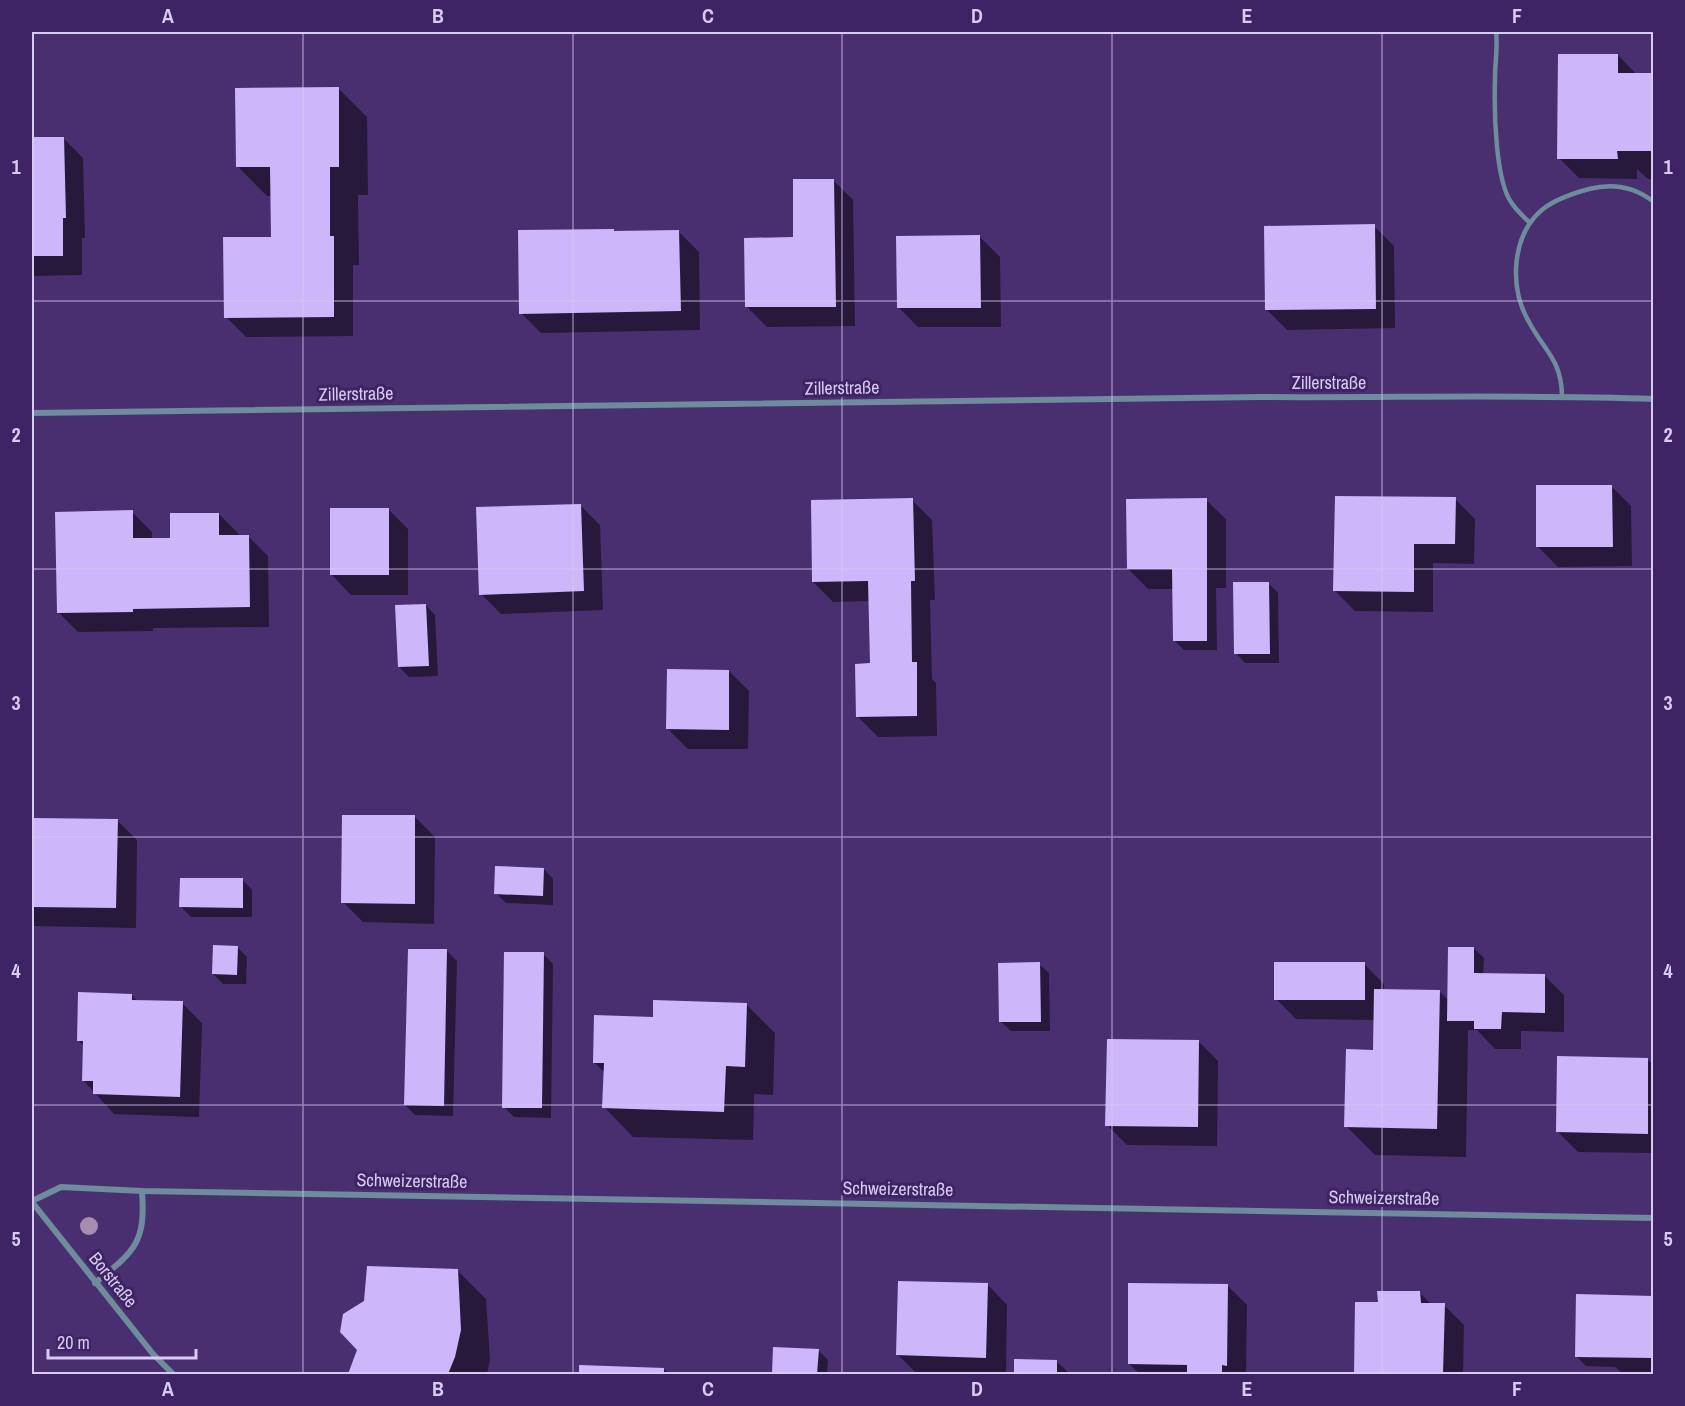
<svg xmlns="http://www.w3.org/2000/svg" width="1685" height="1406" font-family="'Archivo Narrow',sans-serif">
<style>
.shadow{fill:#0007}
.building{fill:#cdb6f9}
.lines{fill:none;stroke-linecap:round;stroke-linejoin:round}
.service{stroke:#6f8b9e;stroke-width:4.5}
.minor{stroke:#6f8b9e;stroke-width:6}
.tree{fill:#a68eaf}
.grid{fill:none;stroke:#d7cbf2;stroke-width:1.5;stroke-opacity:0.55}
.labels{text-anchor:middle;stroke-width:6;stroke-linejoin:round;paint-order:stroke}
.street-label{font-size:18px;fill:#d7cbf2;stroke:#3e2464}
.neatline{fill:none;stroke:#d7cbf2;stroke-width:2}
.grid-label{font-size:20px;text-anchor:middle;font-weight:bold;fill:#d7cbf2}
</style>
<rect width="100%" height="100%" fill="#492f70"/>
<!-- shadow -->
<g class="shadow">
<polygon points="1618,55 1637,75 1654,75 1654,179 1648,179 1637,169 1637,179 1579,178 1559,158"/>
<polygon points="338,88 367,117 368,195 358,195 359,265 353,265 353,336 246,337 226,317 272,238 272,196 267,196 238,167"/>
<polygon points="63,138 83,158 85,238 82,238 82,275 35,276 32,273 32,139"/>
<polygon points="833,180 853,200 855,326 767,327 747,307 795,239"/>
<polygon points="1374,226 1394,246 1395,328 1287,330 1267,310"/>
<polygon points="679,232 699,252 700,330 541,333 521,313 615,233"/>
<polygon points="980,237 1000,257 1001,327 918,327 898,307"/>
<polygon points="1611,486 1631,506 1632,566 1558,567 1538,547"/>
<polygon points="1455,499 1475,519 1474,564 1433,563 1433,612 1355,611 1335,591"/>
<polygon points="912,500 932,520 935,600 930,600 932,679 936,683 937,736 878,737 858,717 872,665 870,601 833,602 813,582"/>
<polygon points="1206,500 1226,519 1226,588 1216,588 1217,650 1184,650 1174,640 1174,589 1148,589 1128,569"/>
<polygon points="580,505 600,525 603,610 501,614 481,594"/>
<polygon points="388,509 408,529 408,595 351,595 332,575"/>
<polygon points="132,512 152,532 152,539 171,539 219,514 239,534 239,536 248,536 268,556 269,627 153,628 153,631 78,632 58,612"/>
<polygon points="1268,583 1278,593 1279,663 1245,663 1236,653"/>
<polygon points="426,605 435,615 438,676 409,677 399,667"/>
<polygon points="729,671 749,691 748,749 688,749 668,729"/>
<polygon points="415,817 435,837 434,924 363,922 343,902"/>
<polygon points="32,819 117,820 137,840 136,928 33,926 32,924"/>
<polygon points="544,869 553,879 553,905 506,903 496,893"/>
<polygon points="243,880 252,890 252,917 191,917 181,907"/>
<polygon points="237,947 247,957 246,984 223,984 213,974"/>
<polygon points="1474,948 1484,958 1483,974 1544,975 1564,995 1564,1032 1521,1031 1521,1049 1495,1049 1477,1030 1468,1030 1466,1157 1375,1155 1346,1126 1374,1051 1375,1020 1296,1019 1276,999 1364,964 1384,984 1384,991 1440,992 1449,1001"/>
<polygon points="447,951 457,961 453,1116 415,1115 405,1105"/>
<polygon points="543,954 553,964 551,1118 514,1117 504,1107"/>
<polygon points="1039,964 1049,973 1050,1031 1011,1031 1001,1022"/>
<polygon points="132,995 138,1002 182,1003 202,1023 199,1117 114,1114 84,1081 84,1046 78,1040"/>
<polygon points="746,1004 775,1033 773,1095 754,1094 753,1140 633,1137 604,1107 605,1073 594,1062 654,1018"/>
<polygon points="1198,1041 1218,1061 1217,1146 1127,1145 1107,1125"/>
<polygon points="1648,1060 1654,1065 1654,1153 1578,1152 1558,1132"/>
<polygon points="457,1270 486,1299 490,1360 487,1374 349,1374 358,1350"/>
<polygon points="988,1285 1007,1305 1006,1374 917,1374 898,1355"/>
<polygon points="1227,1285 1247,1305 1246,1374 1140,1374 1129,1364"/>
<polygon points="1420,1293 1432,1305 1444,1305 1464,1325 1463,1374 1355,1374 1357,1304 1379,1304"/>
<polygon points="1654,1297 1654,1374 1623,1374 1615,1367 1586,1366 1576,1356"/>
<polygon points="775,1348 818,1350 828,1360 827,1374 773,1374"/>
<polygon points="1016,1361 1057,1362 1070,1374 1016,1374"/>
<polygon points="580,1367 664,1369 669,1374 580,1374"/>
</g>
<!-- building -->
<g class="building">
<polygon points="1558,54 1618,54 1618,73 1654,73 1654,151 1617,151 1618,159 1557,159"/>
<polygon points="339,87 339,167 330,167 330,236 334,236 334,317 224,318 223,237 271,237 270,167 236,167 235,88"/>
<polygon points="32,137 64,137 66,218 63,218 63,256 32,256"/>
<polygon points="793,179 834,179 836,307 745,307 744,238 793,237"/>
<polygon points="1375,224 1376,309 1265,310 1264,226"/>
<polygon points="614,229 614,231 679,230 681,311 519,314 518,230"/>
<polygon points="980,235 981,308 897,308 896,236"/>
<polygon points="1536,485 1612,485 1613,547 1536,547"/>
<polygon points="1335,496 1456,497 1455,544 1414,544 1414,592 1333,591"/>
<polygon points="913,498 915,581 911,581 912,662 917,662 917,716 856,717 855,664 870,663 868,581 812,582 811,500"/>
<polygon points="1207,498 1207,641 1173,641 1172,569 1127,569 1126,499"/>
<polygon points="581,504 584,591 479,595 476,507"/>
<rect x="330" y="508" width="59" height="67"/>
<polygon points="133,510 133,538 170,538 170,513 219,513 219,535 249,535 250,607 133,609 133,612 57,613 55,512"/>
<polygon points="1233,582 1269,582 1270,654 1234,654"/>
<polygon points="426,604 429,666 398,667 395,605"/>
<polygon points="667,669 729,670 729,730 666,729"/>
<polygon points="342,815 415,815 415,904 341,903"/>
<polygon points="32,818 118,819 116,908 32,907"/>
<polygon points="495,866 544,868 543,896 494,894"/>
<polygon points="180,878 243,878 243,908 179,907"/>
<polygon points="213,945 238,946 237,975 212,974"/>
<polygon points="1448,947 1474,947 1474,973 1545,974 1545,1013 1502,1012 1501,1029 1474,1029 1474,1021 1447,1021"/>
<polygon points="408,949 447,949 444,1106 404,1105"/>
<polygon points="504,952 544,952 542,1108 502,1108"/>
<polygon points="1040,962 1041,1022 999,1022 998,963"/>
<rect x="1274" y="962" width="91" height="38"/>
<polygon points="1374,989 1440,990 1437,1129 1344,1127 1346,1049 1373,1050"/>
<polygon points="78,992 132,994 132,1000 183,1001 180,1097 93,1094 93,1081 82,1081 83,1041 77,1041"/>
<polygon points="653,1000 747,1003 745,1067 726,1066 724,1112 602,1108 604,1063 593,1063 594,1015 653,1017"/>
<polygon points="1107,1039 1199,1040 1198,1127 1105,1126"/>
<polygon points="1557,1056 1648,1058 1648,1134 1556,1132"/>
<polygon points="367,1266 458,1269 461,1330 455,1357 448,1374 348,1374 357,1350 340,1332 343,1314 364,1301"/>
<polygon points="898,1281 988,1283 986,1358 896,1355"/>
<polygon points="1128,1283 1228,1284 1227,1366 1222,1365 1222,1374 1187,1374 1187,1365 1128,1364"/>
<polygon points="1377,1291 1420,1291 1421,1303 1445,1303 1443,1374 1354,1374 1355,1302 1378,1302"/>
<polygon points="1576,1294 1654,1296 1654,1358 1575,1357"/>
<polygon points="773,1347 819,1349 817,1374 772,1374"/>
<polygon points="1014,1359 1057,1360 1057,1374 1014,1374"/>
<polygon points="579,1365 664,1368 664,1374 579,1374"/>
</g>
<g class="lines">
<!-- service -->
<g class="service">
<path d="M 1496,32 C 1498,47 1495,62 1495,78 C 1494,108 1495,179 1511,202 C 1516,210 1524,217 1530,223"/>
<path d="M 1562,395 C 1561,359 1545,352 1529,322 C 1509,288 1511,235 1543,209 C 1556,199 1574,193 1589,189 C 1612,183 1635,187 1654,202"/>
</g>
<!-- minor -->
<g class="minor">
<path d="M 32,413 L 1259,397 C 1391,398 1522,394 1654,399"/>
<polyline points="32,1201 61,1187 142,1191 1654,1218"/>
<polyline points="32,1202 153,1354 173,1374"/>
<path d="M 95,1283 C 134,1251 146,1244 142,1191"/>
</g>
</g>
<!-- trees -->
<circle class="tree" cx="89" cy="1226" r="9"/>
<!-- grid -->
<path class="grid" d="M 303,32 L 303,1374M 573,32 L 573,1374M 842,32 L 842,1374M 1112,32 L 1112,1374M 1382,32 L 1382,1374M 32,301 L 1654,301M 32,569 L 1654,569M 32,837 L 1654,837M 32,1105 L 1654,1105"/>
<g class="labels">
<!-- street labels -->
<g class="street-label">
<text x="1329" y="389">Zillerstraße</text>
<text transform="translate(842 388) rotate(-1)" y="6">Zillerstraße</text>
<text transform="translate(356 394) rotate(-1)" y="6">Zillerstraße</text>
<text transform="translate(412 1181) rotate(1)" y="6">Schweizerstraße</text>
<text transform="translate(898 1189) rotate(1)" y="6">Schweizerstraße</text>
<text transform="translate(1384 1198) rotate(1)" y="6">Schweizerstraße</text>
<text transform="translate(113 1280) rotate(51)" y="6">Borstraße</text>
</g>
</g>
<!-- border -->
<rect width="1685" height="1406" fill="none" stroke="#3e2464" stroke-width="66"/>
<!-- scale -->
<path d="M48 1349v9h148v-9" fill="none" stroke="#d7cbf2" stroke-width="3"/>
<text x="57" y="1349" font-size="18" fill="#d7cbf2" stroke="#3e2464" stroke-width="4.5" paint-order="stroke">20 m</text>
<rect x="33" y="33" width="1619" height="1340" class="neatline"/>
<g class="grid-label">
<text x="168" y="23">A</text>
<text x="438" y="23">B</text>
<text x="708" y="23">C</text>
<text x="977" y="23">D</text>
<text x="1247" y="23">E</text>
<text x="1517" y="23">F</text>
<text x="16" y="174">1</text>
<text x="1668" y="174">1</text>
<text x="16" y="442">2</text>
<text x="1668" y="442">2</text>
<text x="16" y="710">3</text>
<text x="1668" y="710">3</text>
<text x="16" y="978">4</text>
<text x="1668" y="978">4</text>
<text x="16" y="1246">5</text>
<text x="1668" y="1246">5</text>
<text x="168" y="1396">A</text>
<text x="438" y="1396">B</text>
<text x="708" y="1396">C</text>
<text x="977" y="1396">D</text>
<text x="1247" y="1396">E</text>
<text x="1517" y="1396">F</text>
</g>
</svg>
